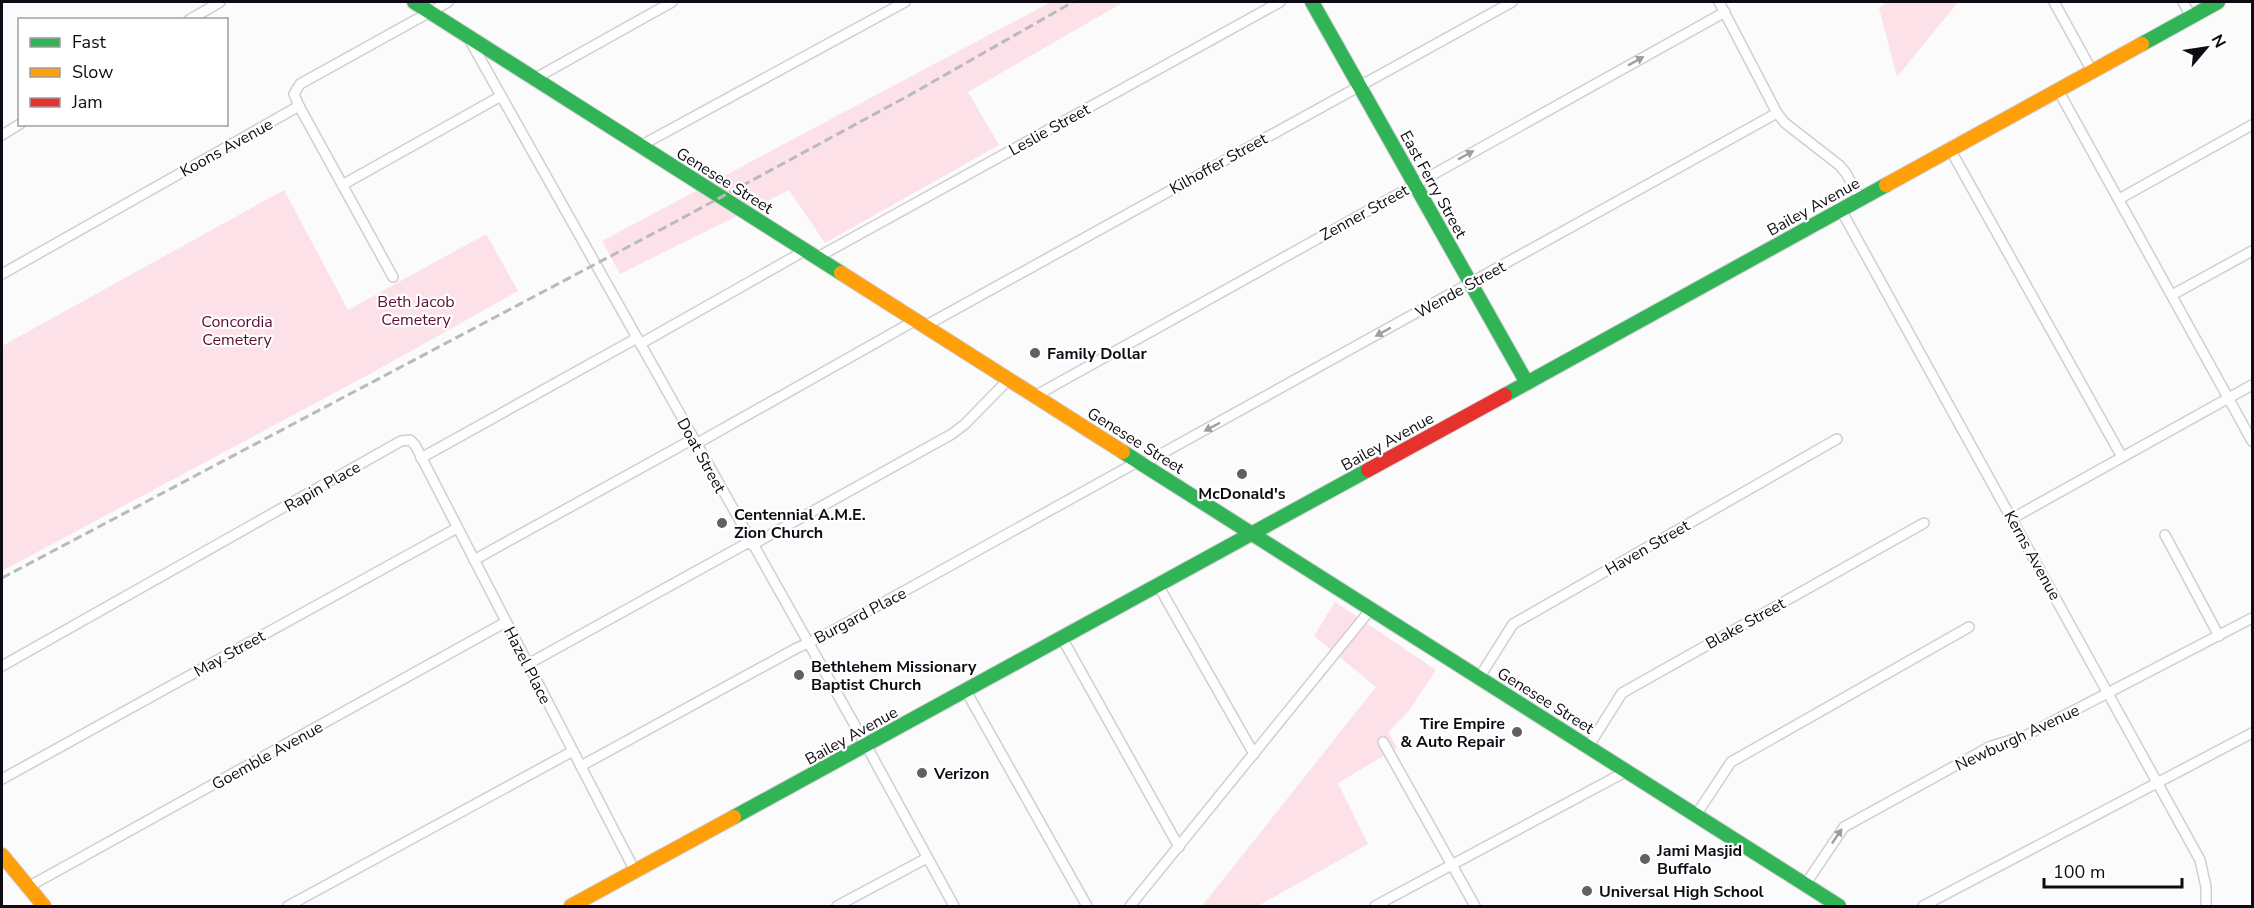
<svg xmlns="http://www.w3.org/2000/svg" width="2254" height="908" font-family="'Nunito Sans',sans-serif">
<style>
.green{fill:#fce1e9}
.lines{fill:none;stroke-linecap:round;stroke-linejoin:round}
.street-casing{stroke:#d0ced3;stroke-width:12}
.fast-casing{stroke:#d0ced3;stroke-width:16}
.slow-casing{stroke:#d0ced3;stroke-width:16}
.jam-casing{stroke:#d0ced3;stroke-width:16}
.street{stroke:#fefefe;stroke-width:9}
.fast{stroke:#30b455;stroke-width:14}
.slow{stroke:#ff9f0a;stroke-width:14}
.jam{stroke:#e5322d;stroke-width:14}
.rail{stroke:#bababa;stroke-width:3;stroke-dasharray:9 4.5;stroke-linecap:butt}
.oneway{fill:#9e9da0}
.poi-dot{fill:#625f65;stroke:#fff;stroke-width:2}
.labels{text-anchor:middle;stroke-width:4.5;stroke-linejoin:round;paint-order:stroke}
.street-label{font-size:16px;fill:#0f0b14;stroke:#fff}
.park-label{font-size:16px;fill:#5b0c33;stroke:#fff}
.poi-label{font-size:16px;font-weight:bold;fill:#0f0b14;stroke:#fff;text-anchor:start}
</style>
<rect width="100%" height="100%" fill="#fbfbfb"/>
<!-- green -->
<g class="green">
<polygon points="1051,2 1124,2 968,92 999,145 825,243 789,190 620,274 602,241"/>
<polygon points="1886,2 1958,2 1897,77 1879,8"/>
<polygon points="284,190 348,310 486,234 518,291 379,369 2,571 2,346"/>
<polygon points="1335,602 1436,670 1408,712 1388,732 1397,748 1338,783 1368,844 1258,906 1202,906 1376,687 1314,636"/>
</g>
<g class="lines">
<!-- street casing -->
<g class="street-casing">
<g id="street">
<polyline points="1719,2 1777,113 1785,123 1839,165 1846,173 1860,199"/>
<polyline points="2054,2 2092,71"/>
<polyline points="2183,2 2191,16"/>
<polyline points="189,20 220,2"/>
<polyline points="468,37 866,745 954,906"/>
<polyline points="534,79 672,2"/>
<polyline points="2058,90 2252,441"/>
<polyline points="299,106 393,277"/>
<polyline points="2,135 20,124"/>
<polyline points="640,146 905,2"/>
<polyline points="1950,149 2122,457"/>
<polyline points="344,184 501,96"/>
<polyline points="2119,199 2252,125"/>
<polyline points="1841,210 2200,860 2206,887 2206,906"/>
<polyline points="818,257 1280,2"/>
<polyline points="2,274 299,106 294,94 300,84 448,2"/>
<polyline points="2172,295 2252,251"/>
<polyline points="925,326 1512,2"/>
<polyline points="640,344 806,250"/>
<polyline points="1035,396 1725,12"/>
<polyline points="696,444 916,320"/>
<polyline points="421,458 637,338"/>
<polyline points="1143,464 1777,113"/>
<polyline points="2013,518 2252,385"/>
<polyline points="2165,535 2219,636"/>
<polyline points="752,545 952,434 965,424 1009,379"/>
<polyline points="474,560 693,439"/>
<polyline points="1158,585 1254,754"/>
<polyline points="1062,638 1179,847"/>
<polyline points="528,664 751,541"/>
<polyline points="2,666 401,441 410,440 415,445 635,871"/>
<polyline points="1479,678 1513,624 1837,439"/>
<polyline points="966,691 1087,906"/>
<polyline points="1383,742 1475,906"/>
<polyline points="1588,747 1622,693 1924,523"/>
<polyline points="581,766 795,649 823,636 1139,461"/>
<polyline points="2,779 457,528"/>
<polyline points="1696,815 1731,762 1969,627"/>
<polyline points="1805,885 1844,827 1991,746 2025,736 2252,618"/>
<polyline points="28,887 506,622"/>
<polyline points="288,906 573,751"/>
<polyline points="837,906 927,858"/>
<polyline points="1130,906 1371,609"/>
<polyline points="1375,906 1627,771"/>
<polyline points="1923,906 2252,733"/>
</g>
</g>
<!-- fast casing -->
<g class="fast-casing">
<g id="fast">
<polyline points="414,2 841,273"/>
<polyline points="1312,2 1527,383"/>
<polyline points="2142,44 2218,2"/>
<polyline points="1505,395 1886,185"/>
<polyline points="1123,452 1839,906"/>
<polyline points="734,817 1368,470"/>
</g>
</g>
<!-- slow casing -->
<g class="slow-casing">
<g id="slow">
<polyline points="1886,185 2142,44"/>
<polyline points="841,273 1123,452"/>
<polyline points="2,855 44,906"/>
<polyline points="571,906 734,817"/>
</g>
</g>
<!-- jam casing -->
<g class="jam-casing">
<polyline id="jam" points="1368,470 1505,395"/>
</g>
<!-- street -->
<use href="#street" class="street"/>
<!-- fast -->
<use href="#fast" class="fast"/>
<!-- slow -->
<use href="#slow" class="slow"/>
<!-- jam -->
<use href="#jam" class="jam"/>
<!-- rail -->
<polyline class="rail" points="2,578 675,222 908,96 1073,2"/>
</g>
<!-- one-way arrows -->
<defs><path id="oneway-solid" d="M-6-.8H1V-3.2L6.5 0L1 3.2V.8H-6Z" transform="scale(1.5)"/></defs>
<g class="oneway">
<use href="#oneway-solid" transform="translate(1636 61) rotate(-29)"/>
<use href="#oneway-solid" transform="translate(1466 155) rotate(-29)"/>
<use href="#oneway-solid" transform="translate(1383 332) rotate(151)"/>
<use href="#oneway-solid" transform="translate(1212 427) rotate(152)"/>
<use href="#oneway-solid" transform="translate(1837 836) rotate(-56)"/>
</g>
<!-- markers -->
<g class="poi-dot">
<circle cx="1035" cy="353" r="6"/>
<circle cx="1242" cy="474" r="6"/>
<circle cx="722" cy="523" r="6"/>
<circle cx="799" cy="675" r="6"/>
<circle cx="1517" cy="732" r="6"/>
<circle cx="922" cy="773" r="6"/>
<circle cx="1645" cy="859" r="6"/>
<circle cx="1587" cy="891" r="6"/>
</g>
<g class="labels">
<!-- street labels -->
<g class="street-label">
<text transform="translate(1049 129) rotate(-29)" y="6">Leslie Street</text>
<text transform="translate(226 147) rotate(-29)" y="6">Koons Avenue</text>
<text transform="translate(1218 163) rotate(-29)" y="6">Kilhoffer Street</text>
<text transform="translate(725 180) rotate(32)" y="6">Genesee Street</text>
<text transform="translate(1434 184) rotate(61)" y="6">East Ferry Street</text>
<text transform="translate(1813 206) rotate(-29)" y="6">Bailey Avenue</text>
<text transform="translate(1364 212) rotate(-29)" y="6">Zenner Street</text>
<text transform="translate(1460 289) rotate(-29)" y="6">Wende Street</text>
<text transform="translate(1136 440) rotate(32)" y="6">Genesee Street</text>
<text transform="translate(1387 441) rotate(-29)" y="6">Bailey Avenue</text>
<text transform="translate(702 455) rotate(61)" y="6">Doat Street</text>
<text transform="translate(322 486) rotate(-30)" y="6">Rapin Place</text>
<text transform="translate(1647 547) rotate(-30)" y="6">Haven Street</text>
<text transform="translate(2033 555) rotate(61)" y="6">Kerns Avenue</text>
<text transform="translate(860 615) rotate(-28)" y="6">Burgard Place</text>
<text transform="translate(1745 623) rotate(-29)" y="6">Blake Street</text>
<text transform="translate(229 653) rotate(-29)" y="6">May Street</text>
<text transform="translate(528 665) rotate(63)" y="6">Hazel Place</text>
<text transform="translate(1546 700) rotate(32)" y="6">Genesee Street</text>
<text transform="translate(851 735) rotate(-29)" y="6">Bailey Avenue</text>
<text transform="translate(2017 737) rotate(-25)" y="6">Newburgh Avenue</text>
<text transform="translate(267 755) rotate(-29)" y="6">Goemble Avenue</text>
</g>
<!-- park labels -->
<g class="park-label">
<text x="416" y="307">Beth Jacob<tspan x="416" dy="18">Cemetery</tspan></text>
<text x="237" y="327">Concordia<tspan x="237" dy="18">Cemetery</tspan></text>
</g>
<!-- poi labels -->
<g class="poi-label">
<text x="1047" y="359">Family Dollar</text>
<text x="1242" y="499" text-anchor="middle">McDonald's</text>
<text x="734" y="520">Centennial A.M.E.<tspan x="734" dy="18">Zion Church</tspan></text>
<text x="811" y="672">Bethlehem Missionary<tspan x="811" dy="18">Baptist Church</tspan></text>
<text x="1505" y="729" text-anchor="end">Tire Empire<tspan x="1505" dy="18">&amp; Auto Repair</tspan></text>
<text x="934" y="779">Verizon</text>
<text x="1657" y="856">Jami Masjid<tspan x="1657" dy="18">Buffalo</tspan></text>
<text x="1599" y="897">Universal High School</text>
</g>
</g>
<!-- border -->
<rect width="2254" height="908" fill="none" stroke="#0f0b14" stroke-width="6"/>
<!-- legend -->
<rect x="18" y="18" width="210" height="108" fill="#ffffff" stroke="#9f9da1" stroke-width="1.5"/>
<rect x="30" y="38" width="30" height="9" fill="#30b455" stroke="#9f9da1" stroke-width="1.5"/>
<text x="72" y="48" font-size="18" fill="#0f0b14">Fast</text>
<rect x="30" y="68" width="30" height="9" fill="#ff9f0a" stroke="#9f9da1" stroke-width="1.5"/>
<text x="72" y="78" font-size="18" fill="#0f0b14">Slow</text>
<rect x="30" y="98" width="30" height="9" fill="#e5322d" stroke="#9f9da1" stroke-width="1.5"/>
<text x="72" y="108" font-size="18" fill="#0f0b14">Jam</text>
<!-- north arrow -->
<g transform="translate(2206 48) rotate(61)" stroke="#ffffff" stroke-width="4.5" paint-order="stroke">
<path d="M0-4.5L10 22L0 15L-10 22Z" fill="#0f0b14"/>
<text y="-9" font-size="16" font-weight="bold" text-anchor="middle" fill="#0f0b14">N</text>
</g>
<!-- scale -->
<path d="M2044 878v9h138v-9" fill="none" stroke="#0f0b14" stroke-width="3"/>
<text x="2053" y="878" font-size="18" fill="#0f0b14" stroke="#ffffff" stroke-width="4.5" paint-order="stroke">100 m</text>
</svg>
